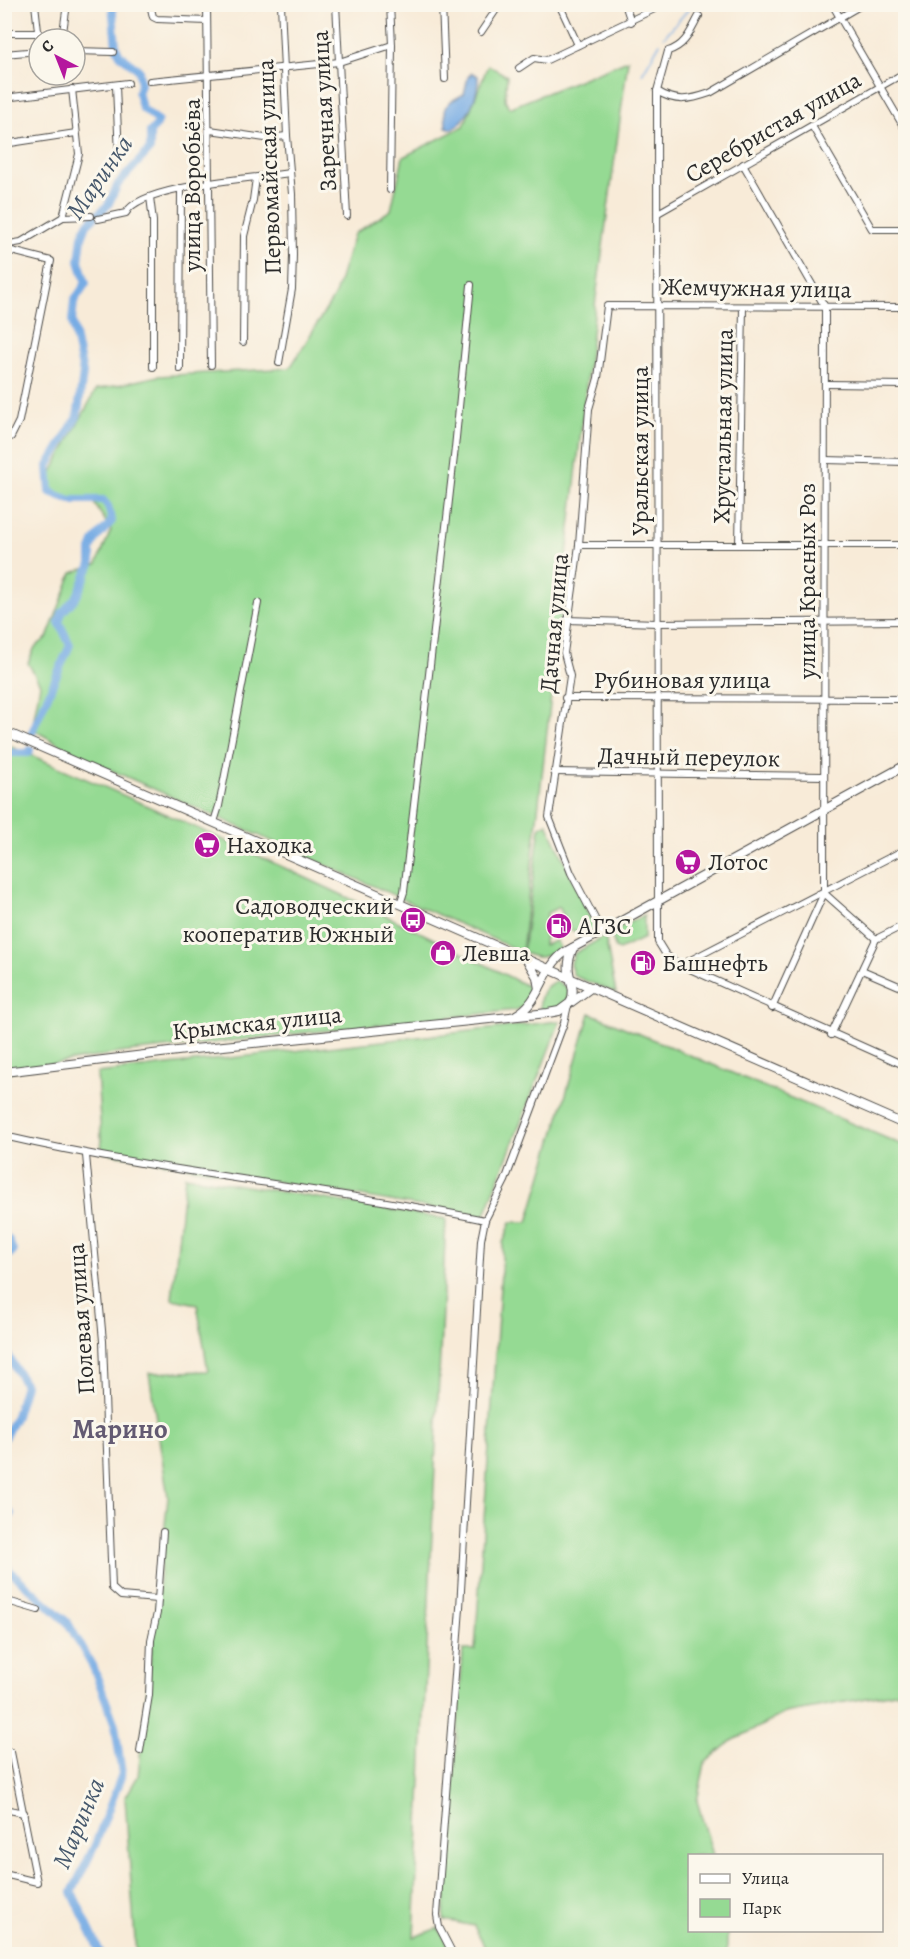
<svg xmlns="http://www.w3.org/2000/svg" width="910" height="1959" font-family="Alegreya,serif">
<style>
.green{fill:#95da93;stroke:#60825f;stroke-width:1.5}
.water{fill:#77ace4;stroke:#516c88;stroke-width:1.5}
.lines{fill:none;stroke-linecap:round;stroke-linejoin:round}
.stream{stroke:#77ace4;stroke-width:1.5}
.river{stroke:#77ace4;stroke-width:8}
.minor-casing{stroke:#4a4845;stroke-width:8}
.major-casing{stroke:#4a4845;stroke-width:10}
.minor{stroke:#fff;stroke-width:6}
.major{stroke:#fff;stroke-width:8}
.labels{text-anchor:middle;stroke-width:6;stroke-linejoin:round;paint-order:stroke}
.street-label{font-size:24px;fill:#2b2b2b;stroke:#fbf7ec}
.poi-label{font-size:24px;fill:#2b2b2b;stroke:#fbf7ec;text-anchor:start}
.water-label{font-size:26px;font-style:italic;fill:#46586c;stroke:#fbf7ec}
.quarter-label{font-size:27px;font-weight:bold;fill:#635a72;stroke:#fbf7ec}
</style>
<rect width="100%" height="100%" fill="#fbf7ec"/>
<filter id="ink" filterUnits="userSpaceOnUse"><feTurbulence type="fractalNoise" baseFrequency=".0167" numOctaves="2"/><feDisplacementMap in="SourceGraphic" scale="12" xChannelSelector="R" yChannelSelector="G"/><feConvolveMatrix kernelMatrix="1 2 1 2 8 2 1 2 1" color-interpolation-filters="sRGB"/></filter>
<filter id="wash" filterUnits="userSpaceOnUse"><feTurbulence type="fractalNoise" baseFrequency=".008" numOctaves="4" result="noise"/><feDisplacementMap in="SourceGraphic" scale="24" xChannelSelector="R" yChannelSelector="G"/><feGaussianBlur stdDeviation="1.35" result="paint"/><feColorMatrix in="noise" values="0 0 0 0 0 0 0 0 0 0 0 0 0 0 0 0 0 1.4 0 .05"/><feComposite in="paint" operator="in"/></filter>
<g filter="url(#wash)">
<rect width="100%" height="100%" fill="#f8ebd8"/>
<!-- green -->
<g class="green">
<path d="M 628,60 L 596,298 L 522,952 L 84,758 L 32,729 L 40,684 L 28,663 L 35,647 L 47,638 L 72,573 L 97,564 L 111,530 L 94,503 C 71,503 61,502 46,483 L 96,390 L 158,376 L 290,368 L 335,295 L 354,234 L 391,210 L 403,157 L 464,126 L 488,65 L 507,76 L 505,99 L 509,108 Z"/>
<path d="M 5,744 C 183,820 359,899 531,988 L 526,1006 L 516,1010 L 119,1053 L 5,1072 Z"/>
<path d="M 547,823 L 596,930 L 586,935 L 571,930 L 559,907 L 547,913 L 544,945 L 556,941 L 560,948 C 546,957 538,961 523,952 L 540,827 Z"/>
<polygon points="644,915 644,938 619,950 615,948 611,932"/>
<polygon points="605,936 616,993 574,976 570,965 575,953"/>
<path d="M 556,981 L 566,987 L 569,993 C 565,1008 558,1009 544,1011 L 540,1008 C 539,995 544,986 556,981 Z"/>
<polygon points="590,1013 905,1146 905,1691 785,1713 730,1742 705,1763 697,1801 713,1855 690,1856 690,1930 727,1931 727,1954 488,1954 474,1926 444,1920 463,1650 475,1650 503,1243 511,1222 528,1222"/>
<polygon points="560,1021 484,1217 102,1152 97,1073"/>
<polygon points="185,1176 446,1219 414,1937 439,1928 453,1954 136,1954 125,1798 138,1776 168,1497 149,1373 208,1371 197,1304 172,1299"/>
</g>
<!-- water -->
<path class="water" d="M 472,73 L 478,76 C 479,94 468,121 452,129 L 446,127 L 445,108 L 451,101 L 464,94 L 468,77 Z"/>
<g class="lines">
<!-- stream -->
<g class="stream">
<polyline points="664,37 693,4"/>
<polyline points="642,74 660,43"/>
</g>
<!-- river -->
<g class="river">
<polyline points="31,734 70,645 59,622 62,613 77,596 91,564 91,550 95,540 112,521 108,506 103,500 70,500 50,492 48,466 77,417 79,405 83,373 72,321 74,301 86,283 79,261 82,237 87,224 108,205 118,184 150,149 150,132 157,125 158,121 142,108 138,92 141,85 139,70 120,55 116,46 112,4"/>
<polyline points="4,753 29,753 30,750"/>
<polyline points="4,1236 9,1240 13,1251 4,1259"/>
<polyline points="4,1348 25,1385 16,1416 4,1438"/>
<polyline points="4,1504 11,1514 4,1527"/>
<polyline points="4,1559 9,1570 68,1623 94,1669 115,1725 122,1774 95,1845 72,1892 101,1954"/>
</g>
</g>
</g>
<g filter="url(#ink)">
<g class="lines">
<!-- minor casing -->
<g class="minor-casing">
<g id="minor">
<polyline points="35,4 39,40"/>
<polyline points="150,4 153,17 157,19 207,21"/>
<polyline points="207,4 211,365"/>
<polyline points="336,4 347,216"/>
<polyline points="390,4 392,45 390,190"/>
<polyline points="442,4 445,79"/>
<polyline points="559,4 578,45"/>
<polyline points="625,4 631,22"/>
<polyline points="832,4 906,131"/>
<polyline points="715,6 717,4"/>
<path d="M 699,16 C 691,30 686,46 668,51 L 657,91 L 658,942 L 666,955 L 681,965 L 906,1066"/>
<polyline points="481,32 500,4"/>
<polyline points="4,33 38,33"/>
<polyline points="62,39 67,4"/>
<polyline points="75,51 113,52"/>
<polyline points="4,54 39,51"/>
<polyline points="519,68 534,58 547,60 665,4"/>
<polyline points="150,81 339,62 392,45"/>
<polyline points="116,86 119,156"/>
<path d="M 657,91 C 676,103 690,100 710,93 L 863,4"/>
<polyline points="4,98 128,83"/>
<polyline points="812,126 872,229 906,229"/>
<polyline points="210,130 265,138 287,136"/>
<polyline points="4,144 76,133"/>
<polyline points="743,164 825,307 824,893 772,1008"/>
<polyline points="150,197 153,221 153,367"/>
<polyline points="658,213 906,72"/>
<polyline points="63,217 91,216"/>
<path d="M 98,219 L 126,213 C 139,185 259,178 290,173"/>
<polyline points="4,245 21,242 63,217 79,154 72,89"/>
<polyline points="4,249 51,261 19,421 11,437 4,439"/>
<polyline points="243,342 244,236 253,200 256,178"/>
<polyline points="279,363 292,289 293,255 292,194 287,136 281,4"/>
<polyline points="180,369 181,188"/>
<polyline points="826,384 906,385"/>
<polyline points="825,460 906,462"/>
<polyline points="579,545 906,545"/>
<polyline points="739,545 743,307"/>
<polyline points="567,620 657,623 906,621"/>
<polyline points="565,698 906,699"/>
<polyline points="554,772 824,776"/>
<polyline points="214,822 219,806 258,603"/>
<polyline points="824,893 876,939"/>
<polyline points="400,904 404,892 455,448 471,285"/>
<polyline points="602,932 571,873 549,817 570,676 564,653 579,545 589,409 598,378 607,306 906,307"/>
<polyline points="681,965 906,849"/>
<polyline points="862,970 906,989"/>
<polyline points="831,1035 876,939 906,924"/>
<path d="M 4,1136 C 163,1173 326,1187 485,1220"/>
<polyline points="86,1155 103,1341 112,1588 121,1596 157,1599"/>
<polyline points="4,1600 38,1610"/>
<polyline points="4,1750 11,1752 37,1882 4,1874"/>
<polyline points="140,1751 149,1695 151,1640 157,1613 163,1532"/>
<polyline points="4,1809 24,1813"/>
<polyline points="4,1946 6,1954"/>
<polyline points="453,1954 439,1927 437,1915 460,1608 481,1240 485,1220 505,1181 564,1023 568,1005"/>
</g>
</g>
<!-- major casing -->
<g class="major-casing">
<g id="major">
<polyline points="4,731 906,1125"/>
<polyline points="527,960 537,977 539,989"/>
<path d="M 571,1001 C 578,982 561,976 573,948"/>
<path d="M 516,1015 C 542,1001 541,969 565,952 L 906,765"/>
<polyline points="4,1072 194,1049 548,1013 559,1011 592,987"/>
</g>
</g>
<!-- minor -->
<use href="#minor" class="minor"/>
<!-- major -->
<use href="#major" class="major"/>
</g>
</g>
<!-- icons -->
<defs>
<g id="supermarket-disc" transform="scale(1.35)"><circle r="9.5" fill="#b5179e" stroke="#fbf7ec"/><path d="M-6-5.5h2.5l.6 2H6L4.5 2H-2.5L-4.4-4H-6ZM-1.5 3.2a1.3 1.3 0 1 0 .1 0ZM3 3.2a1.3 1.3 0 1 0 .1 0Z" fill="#fff"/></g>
<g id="bus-disc" transform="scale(1.35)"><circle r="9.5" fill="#b5179e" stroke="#fbf7ec"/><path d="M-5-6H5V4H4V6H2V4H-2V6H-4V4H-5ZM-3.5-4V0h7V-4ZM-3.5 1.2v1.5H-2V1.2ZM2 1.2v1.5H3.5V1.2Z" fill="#fff"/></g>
<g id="fuel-disc" transform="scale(1.35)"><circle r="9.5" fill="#b5179e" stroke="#fbf7ec"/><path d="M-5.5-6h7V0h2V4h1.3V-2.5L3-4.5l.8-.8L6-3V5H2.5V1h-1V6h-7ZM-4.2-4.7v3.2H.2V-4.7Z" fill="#fff"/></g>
<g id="shop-disc" transform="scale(1.35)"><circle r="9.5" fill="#b5179e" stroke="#fbf7ec"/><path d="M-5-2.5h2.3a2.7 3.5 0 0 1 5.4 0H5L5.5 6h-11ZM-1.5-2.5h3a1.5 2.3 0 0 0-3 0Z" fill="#fff"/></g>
</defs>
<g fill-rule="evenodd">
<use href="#supermarket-disc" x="207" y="845"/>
<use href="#supermarket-disc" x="688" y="862"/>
<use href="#bus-disc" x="413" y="920"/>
<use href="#fuel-disc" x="559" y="926"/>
<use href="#shop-disc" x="443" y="953"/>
<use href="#fuel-disc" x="643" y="963"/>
</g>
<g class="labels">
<!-- street labels -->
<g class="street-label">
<text transform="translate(324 111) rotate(-93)" y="8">Заречная улица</text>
<text transform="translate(773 127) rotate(-30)" y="8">Серебристая улица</text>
<text transform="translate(269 167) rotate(-92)" y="8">Первомайская улица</text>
<text transform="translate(192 185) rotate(-90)" y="8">улица Воробьёва</text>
<text transform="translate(756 288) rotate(1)" y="8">Жемчужная улица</text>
<text transform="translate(723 426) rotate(-89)" y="8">Хрустальная улица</text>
<text transform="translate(640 451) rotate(-90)" y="8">Уральская улица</text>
<text transform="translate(807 581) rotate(-90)" y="8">улица Красных Роз</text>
<text transform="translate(554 623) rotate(-85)" y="8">Дачная улица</text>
<text x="682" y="688">Рубиновая улица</text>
<text transform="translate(689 757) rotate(1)" y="8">Дачный переулок</text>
<text transform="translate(257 1023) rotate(-6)" y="8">Крымская улица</text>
<text transform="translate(81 1319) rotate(-94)" y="8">Полевая улица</text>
</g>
<!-- poi labels -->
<g class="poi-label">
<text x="226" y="853">Находка</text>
<text x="708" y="870">Лотос</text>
<text x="394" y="914" text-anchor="end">Садоводческий<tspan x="394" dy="28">кооператив Южный</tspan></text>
<text x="578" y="934">АГЗС</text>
<text x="462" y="961">Левша</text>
<text x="662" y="971">Башнефть</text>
</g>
<!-- water labels -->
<g class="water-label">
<text transform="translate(99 177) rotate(-55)" y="9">Маринка</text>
<text transform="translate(78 1823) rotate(-67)" y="9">Маринка</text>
</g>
<!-- quarter labels -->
<g class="quarter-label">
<text x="120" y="1438">Марино</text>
</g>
</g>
<!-- margin -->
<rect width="910" height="1959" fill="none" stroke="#fbf7ec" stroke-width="24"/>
<!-- legend -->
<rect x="688" y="1854" width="195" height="78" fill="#fbf7ec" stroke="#a8a59f" stroke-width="1.5"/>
<rect x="700" y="1874" width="30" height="9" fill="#ffffff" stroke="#a8a59f" stroke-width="1.5"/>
<text x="742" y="1884" font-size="18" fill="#2b2b2b">Улица</text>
<rect x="700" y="1899" width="30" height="18" fill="#95da93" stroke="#a8a59f" stroke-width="1.5"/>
<text x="742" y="1914" font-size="18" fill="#2b2b2b">Парк</text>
<!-- north arrow -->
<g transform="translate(57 57) rotate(318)"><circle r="28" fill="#fbf7ec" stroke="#a8a59f" stroke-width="1.5"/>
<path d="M0-4.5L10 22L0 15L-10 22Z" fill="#b5179e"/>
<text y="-9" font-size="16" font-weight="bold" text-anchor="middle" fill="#2b2b2b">С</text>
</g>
</svg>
